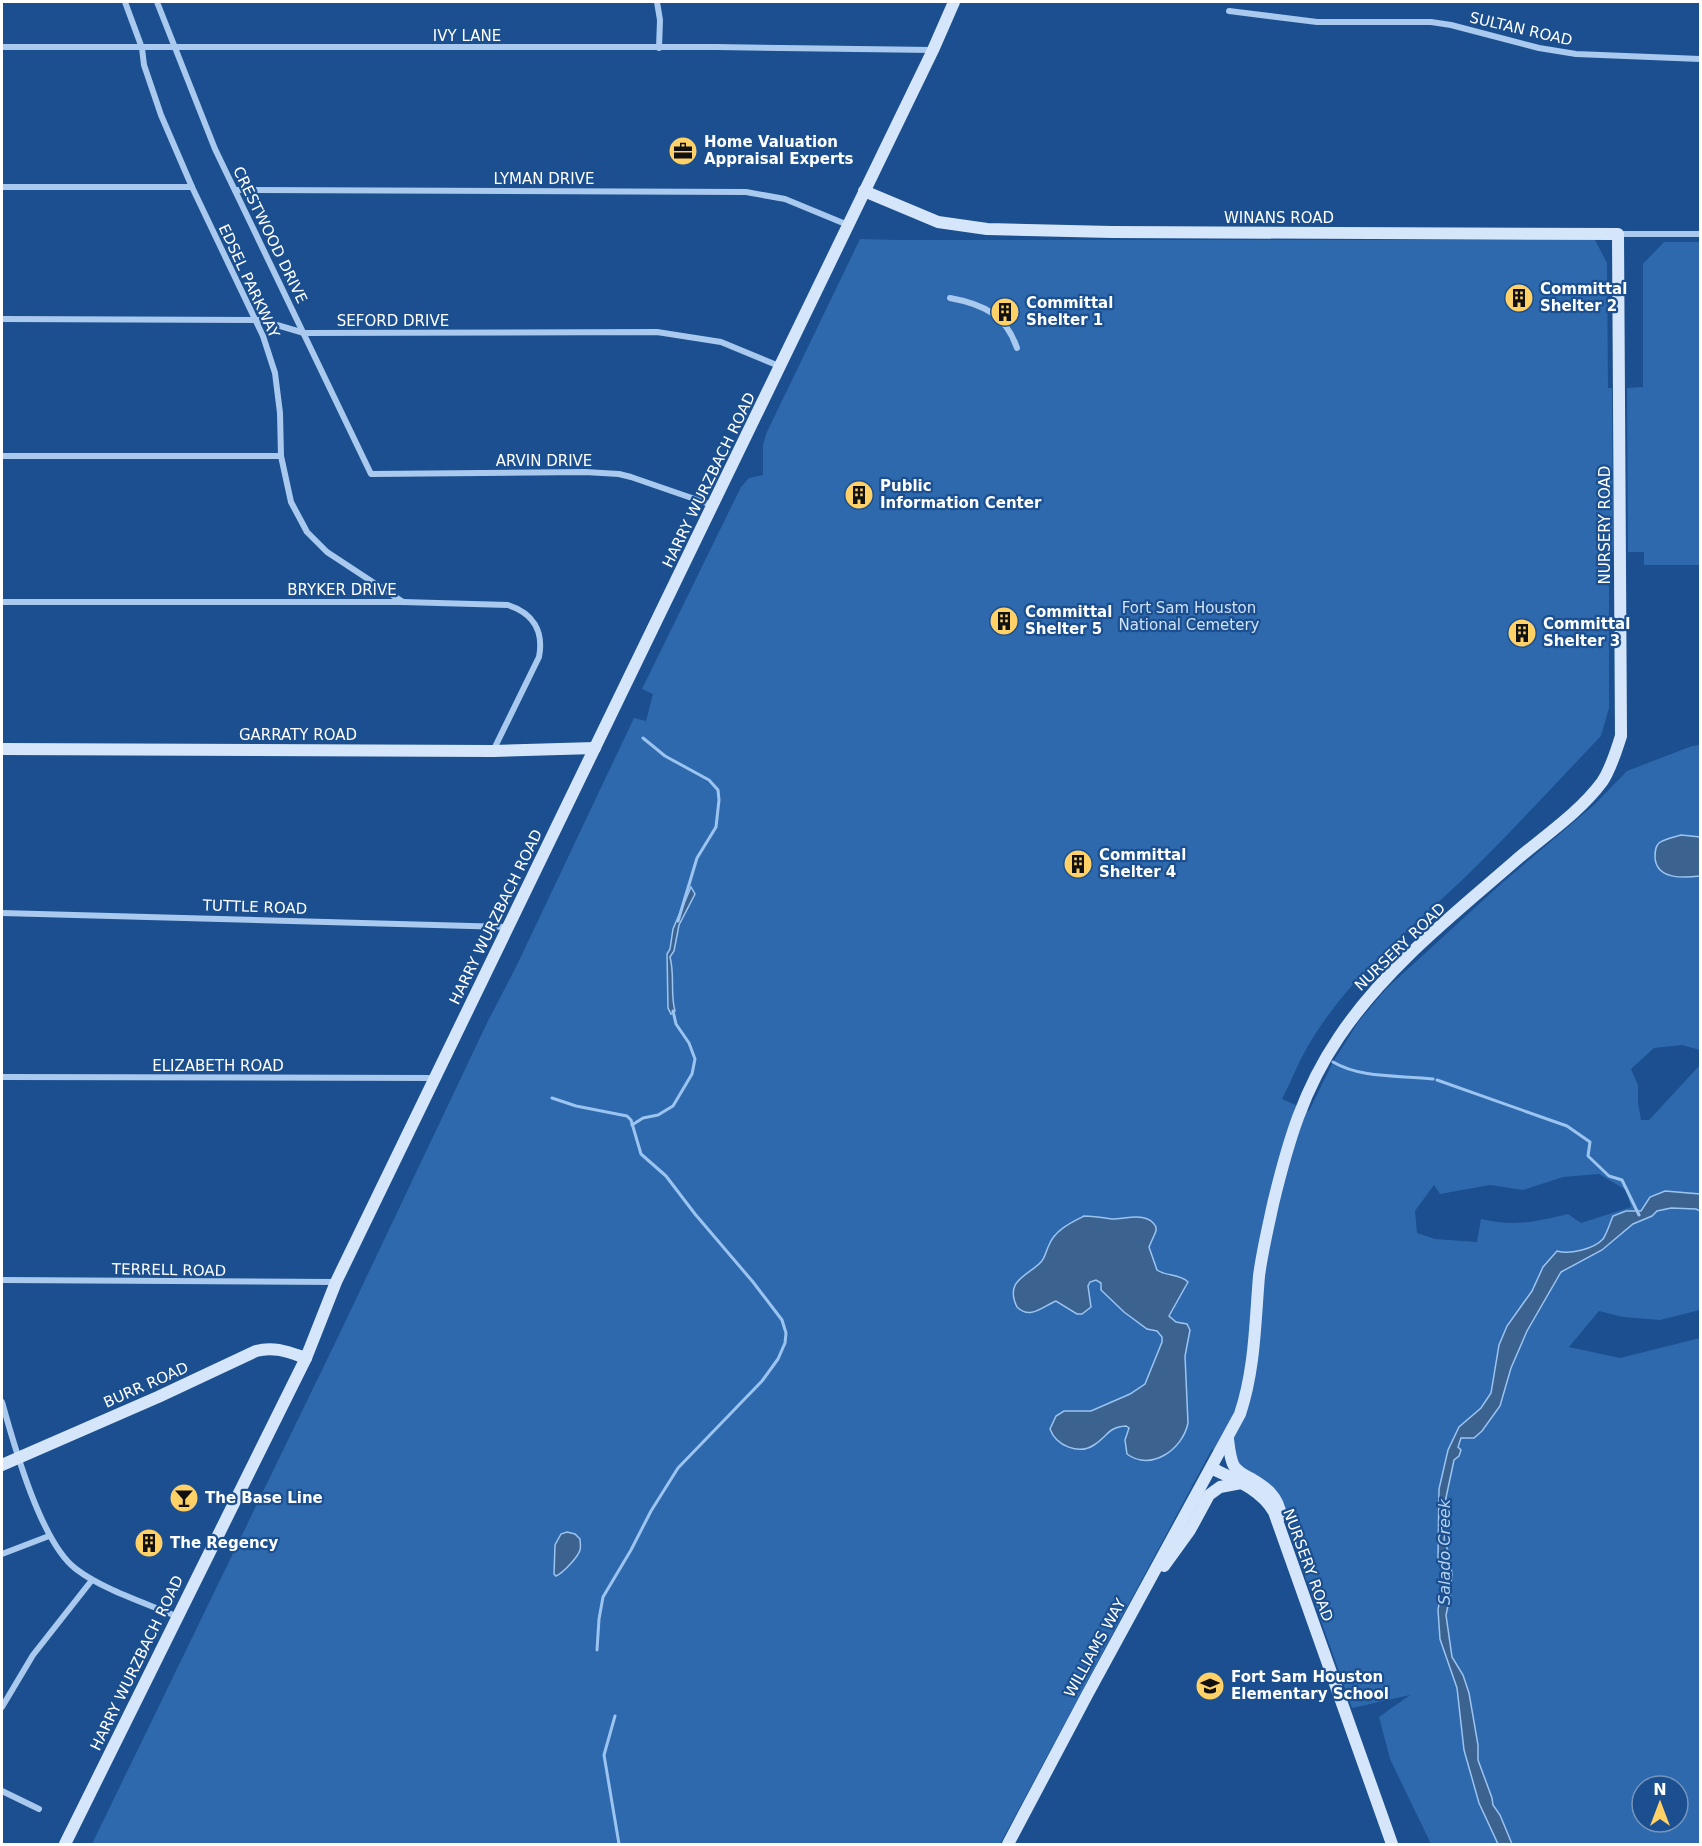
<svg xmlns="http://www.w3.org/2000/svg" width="1702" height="1846" font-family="'DejaVu Sans',sans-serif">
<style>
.green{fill:#2e69ad;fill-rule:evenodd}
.water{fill:#3c6290;stroke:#9cc4f0;stroke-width:1.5}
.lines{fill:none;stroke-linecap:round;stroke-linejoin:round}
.stream{stroke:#9cc4f0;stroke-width:3}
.street{stroke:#a9c9ee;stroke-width:6}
.secondary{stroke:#d6e6fa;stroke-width:12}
.labels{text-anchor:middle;stroke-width:4.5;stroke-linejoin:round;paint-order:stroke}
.street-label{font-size:15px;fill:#fff;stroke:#1b4f8f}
.poi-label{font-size:15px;font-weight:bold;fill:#fff;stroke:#1b4f8f;text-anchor:start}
.park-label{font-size:15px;fill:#cfe3fa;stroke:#1b4f8f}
.water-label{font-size:16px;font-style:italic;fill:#b5d3f5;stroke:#1b4f8f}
</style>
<rect width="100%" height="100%" fill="#1b4f8f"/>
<!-- green -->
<g class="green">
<path d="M 860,239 L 897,240 L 1595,240 L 1607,263 L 1608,388 L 1612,388 L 1613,552 L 1609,552 L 1609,708 L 1601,736 C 1554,785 1508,836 1459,883 C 1404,935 1347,979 1308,1046 C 1298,1063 1291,1082 1282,1099 L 1309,1111 L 1333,1062 L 1359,1021 L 1387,988 L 1502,883 L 1594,805 L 1627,771 L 1692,746 L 1700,745 L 1700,1050 L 1682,1045 L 1654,1048 L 1631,1069 L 1638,1085 L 1638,1102 L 1641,1120 L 1649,1120 L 1700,1065 L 1700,1310 L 1660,1320 L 1623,1317 L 1599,1311 L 1569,1347 L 1620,1358 L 1700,1338 L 1700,1844 L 1431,1844 L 1390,1759 L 1379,1717 L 1410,1695 L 1352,1708 L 1289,1531 L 1279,1496 L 1243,1470 L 1237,1461 L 1212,1449 L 1000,1844 L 92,1844 L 338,1337 L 487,1023 L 517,965 L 634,718 L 646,721 L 653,694 L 642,689 L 741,487 L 749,478 L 763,475 L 763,445 L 766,434 ZM 1599,1174 L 1626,1190 L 1631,1207 L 1581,1223 L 1568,1214 C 1535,1222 1514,1227 1481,1219 L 1477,1242 L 1435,1239 L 1417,1233 L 1415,1211 L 1434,1185 L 1440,1194 L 1490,1185 L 1523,1190 L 1563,1177 ZM 1642,1786 L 1678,1786 L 1678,1822 L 1642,1822 Z"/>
<polygon points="1664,242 1700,242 1700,565 1644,565 1644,552 1628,552 1627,388 1643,387 1643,264"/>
</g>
<!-- water -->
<g class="water">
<path d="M 1681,835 L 1700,837 L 1700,876 C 1684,878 1656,880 1655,857 C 1655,852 1655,847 1659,843 C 1664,839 1674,837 1681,835 Z"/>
<path d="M 691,887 L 695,894 L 679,925 L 674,951 L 670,957 C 675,975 670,994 675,1011 L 671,1014 L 668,1008 L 667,954 L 670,949 L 673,929 Z"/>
<path d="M 1665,1191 L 1700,1194 L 1700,1211 L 1696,1209 L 1671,1208 L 1657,1211 L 1652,1216 L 1633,1224 L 1602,1250 L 1561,1272 L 1527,1331 L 1511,1368 L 1500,1406 L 1482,1431 L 1474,1438 L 1461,1438 L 1458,1447 L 1461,1450 L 1459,1456 L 1454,1460 L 1444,1507 L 1447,1519 L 1444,1540 L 1449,1554 L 1452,1574 L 1451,1582 L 1447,1590 L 1451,1592 L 1446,1615 L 1452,1657 L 1463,1675 L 1469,1693 L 1478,1745 L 1478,1760 L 1492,1798 L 1493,1805 L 1500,1815 L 1512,1844 L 1498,1844 L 1479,1803 L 1464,1750 L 1457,1688 L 1440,1639 L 1438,1610 L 1444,1574 L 1438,1560 L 1439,1489 L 1448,1450 L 1459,1427 L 1481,1408 L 1491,1393 L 1499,1345 L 1507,1326 L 1532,1291 L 1543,1267 L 1557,1251 C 1569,1255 1594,1249 1603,1239 C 1607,1233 1610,1223 1613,1216 L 1626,1211 L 1641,1211 L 1650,1197 Z"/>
<path d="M 1084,1216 C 1094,1216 1103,1218 1112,1219 C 1127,1219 1148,1211 1156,1227 L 1156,1231 L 1149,1247 L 1157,1270 C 1167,1277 1179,1273 1188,1282 L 1169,1316 L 1176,1322 L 1187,1324 L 1190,1330 L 1185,1356 L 1188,1423 C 1183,1449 1151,1472 1127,1454 L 1125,1440 L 1129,1428 L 1126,1426 C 1108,1427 1108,1436 1094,1445 C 1079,1455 1056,1446 1050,1429 L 1056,1416 L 1064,1411 L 1091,1411 L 1130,1394 L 1145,1384 L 1162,1342 L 1162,1337 L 1157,1331 L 1147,1329 L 1124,1312 L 1101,1290 L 1101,1283 L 1096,1280 L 1090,1282 L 1088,1286 L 1091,1307 L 1082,1314 L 1077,1314 L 1056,1301 C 1042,1307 1030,1320 1017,1307 C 1004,1280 1028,1276 1041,1262 C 1045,1258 1046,1251 1049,1245 C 1055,1230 1070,1223 1084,1216 Z"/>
<path d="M 567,1532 L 575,1534 L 580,1539 C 580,1541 581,1548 580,1550 C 578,1557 563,1573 556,1576 L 554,1574 L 555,1545 L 561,1534 Z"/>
</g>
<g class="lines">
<!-- stream -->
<g class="stream">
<polyline points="643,738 665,756 709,780 718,790 719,800 716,827 697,858 678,921"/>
<path d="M 1333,1062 C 1362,1079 1400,1075 1433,1079"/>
<polyline points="1437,1080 1567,1126 1590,1142 1588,1156 1609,1176 1622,1180 1639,1215"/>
<polyline points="552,1098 576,1106 627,1116 631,1120 641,1154 666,1176 695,1214 753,1282 782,1320 786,1333 785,1343 778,1359 762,1381 678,1468 651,1511 631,1550 603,1597 599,1619 597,1650"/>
<polyline points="632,1125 643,1118 658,1115 673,1106 692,1074 695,1059 689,1043 676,1024 673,1011"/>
<polyline points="615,1716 604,1755 619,1844"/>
</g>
<!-- street -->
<g class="street">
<polyline points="125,2 142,48 144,65 161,115 192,187 263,336 275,373 280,413 281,456 291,502 307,532 327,552 403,602"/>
<polyline points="157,2 215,149 371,474 585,472 619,474 631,477 712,505"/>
<polyline points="657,2 660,20 659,48"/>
<polyline points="1229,11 1317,22 1431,22 1451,25 1539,48 1576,54 1700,59"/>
<polyline points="2,47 716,47 933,50"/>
<polyline points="2,187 192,187"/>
<polyline points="235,190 746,192 785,199 848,225"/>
<polyline points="1618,234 1700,234"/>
<path d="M 950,298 C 983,304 1006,315 1017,348"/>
<polyline points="2,319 260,320 304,333 657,332 721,342 779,366"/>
<polyline points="2,456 281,456"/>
<path d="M 2,602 L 403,602 L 508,605 C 533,613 544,631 539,657 L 493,751"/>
<polyline points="2,913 507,927"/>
<polyline points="2,1077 434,1078"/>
<polyline points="2,1280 336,1282"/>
<path d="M 2,1402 C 14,1445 41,1543 76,1569 C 102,1589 145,1603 176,1616"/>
<polyline points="2,1554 49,1536"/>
<polyline points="2,1707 33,1655 92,1580"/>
<polyline points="2,1791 39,1809"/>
</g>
<!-- secondary -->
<g class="secondary">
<path d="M 864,191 L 938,222 L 987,229 L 1112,232 L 1618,234 L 1621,736 C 1616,751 1611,769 1602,782 C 1579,813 1544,836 1515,861 C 1453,915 1385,968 1339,1037 C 1303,1090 1288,1142 1273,1204 C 1268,1228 1262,1252 1259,1276 C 1255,1323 1255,1369 1240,1414 L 1087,1695 L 1008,1844"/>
<polyline points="2,749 493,751 595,748"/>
<path d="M 1228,1439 C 1229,1447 1230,1459 1234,1466 C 1238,1472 1244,1475 1250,1478 C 1267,1488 1278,1496 1281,1516"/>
<path d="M 2,1465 L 158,1397 L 256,1351 C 274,1346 288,1352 306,1358"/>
<path d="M 1211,1468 C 1234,1479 1261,1489 1274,1512 L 1392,1844"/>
<polyline points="1164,1566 1190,1530 1209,1495 1220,1487 1241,1483"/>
<polyline points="65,1844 306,1358 336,1282 933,50 954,2"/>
</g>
</g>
<!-- icons -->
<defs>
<g id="office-disc" transform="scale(1.5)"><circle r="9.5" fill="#ffd166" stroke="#1b4f8f"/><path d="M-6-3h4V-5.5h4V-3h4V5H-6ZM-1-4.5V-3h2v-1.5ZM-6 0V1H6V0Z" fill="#111"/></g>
<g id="building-disc" transform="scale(1.5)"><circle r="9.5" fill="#ffd166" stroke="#1b4f8f"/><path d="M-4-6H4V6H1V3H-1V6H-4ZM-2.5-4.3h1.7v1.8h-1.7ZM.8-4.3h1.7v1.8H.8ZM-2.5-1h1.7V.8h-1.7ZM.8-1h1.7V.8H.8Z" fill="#111"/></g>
<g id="bar-disc" transform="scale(1.5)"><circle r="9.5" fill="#ffd166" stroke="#1b4f8f"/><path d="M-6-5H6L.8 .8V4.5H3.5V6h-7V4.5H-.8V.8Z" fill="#111"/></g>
<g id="school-disc" transform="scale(1.5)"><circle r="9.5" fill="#ffd166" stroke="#1b4f8f"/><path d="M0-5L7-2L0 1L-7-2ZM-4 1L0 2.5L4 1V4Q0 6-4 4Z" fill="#111"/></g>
</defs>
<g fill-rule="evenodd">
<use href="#office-disc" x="683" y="151"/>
<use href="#building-disc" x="1519" y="298"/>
<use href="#building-disc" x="1005" y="312"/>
<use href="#building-disc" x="859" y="495"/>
<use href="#building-disc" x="1004" y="621"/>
<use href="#building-disc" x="1522" y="633"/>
<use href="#building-disc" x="1078" y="864"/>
<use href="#bar-disc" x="184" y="1498"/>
<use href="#building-disc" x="149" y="1543"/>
<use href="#school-disc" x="1210" y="1686"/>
</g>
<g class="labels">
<!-- street labels -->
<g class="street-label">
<text transform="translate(1521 29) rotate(13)" y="5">SULTAN ROAD</text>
<text x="467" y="41">IVY LANE</text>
<text x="544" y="184">LYMAN DRIVE</text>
<text x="1279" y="223">WINANS ROAD</text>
<text transform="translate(270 235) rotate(64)" y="5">CRESTWOOD DRIVE</text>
<text transform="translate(249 281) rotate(65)" y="5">EDSEL PARKWAY</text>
<text x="393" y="326">SEFORD DRIVE</text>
<text x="544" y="466">ARVIN DRIVE</text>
<text transform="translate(709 480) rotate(-64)" y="5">HARRY WURZBACH ROAD</text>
<text transform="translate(1605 525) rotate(-90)" y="5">NURSERY ROAD</text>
<text x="342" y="595">BRYKER DRIVE</text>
<text x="298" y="740">GARRATY ROAD</text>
<text transform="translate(255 907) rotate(2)" y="5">TUTTLE ROAD</text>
<text transform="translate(496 917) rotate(-64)" y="5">HARRY WURZBACH ROAD</text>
<text transform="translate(1400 947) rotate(-44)" y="5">NURSERY ROAD</text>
<text x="218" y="1071">ELIZABETH ROAD</text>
<text transform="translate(169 1270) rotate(1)" y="5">TERRELL ROAD</text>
<text transform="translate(146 1385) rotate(-24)" y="5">BURR ROAD</text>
<text transform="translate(1308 1565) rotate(70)" y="5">NURSERY ROAD</text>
<text transform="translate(1095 1648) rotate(-61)" y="5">WILLIAMS WAY</text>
<text transform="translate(137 1663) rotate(-64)" y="5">HARRY WURZBACH ROAD</text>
</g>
<!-- poi labels -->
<g class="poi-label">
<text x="704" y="147">Home Valuation<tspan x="704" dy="17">Appraisal Experts</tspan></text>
<text x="1540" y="294">Committal<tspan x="1540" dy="17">Shelter 2</tspan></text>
<text x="1026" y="308">Committal<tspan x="1026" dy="17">Shelter 1</tspan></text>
<text x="880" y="491">Public<tspan x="880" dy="17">Information Center</tspan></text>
<text x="1025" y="617">Committal<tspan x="1025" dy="17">Shelter 5</tspan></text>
<text x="1543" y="629">Committal<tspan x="1543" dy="17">Shelter 3</tspan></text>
<text x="1099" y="860">Committal<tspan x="1099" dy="17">Shelter 4</tspan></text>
<text x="205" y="1503">The Base Line</text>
<text x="170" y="1548">The Regency</text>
<text x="1231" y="1682">Fort Sam Houston<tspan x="1231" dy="17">Elementary School</tspan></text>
</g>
<!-- park labels -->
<g class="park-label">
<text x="1189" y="613">Fort Sam Houston<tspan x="1189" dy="17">National Cemetery</tspan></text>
</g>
<!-- water labels -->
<g class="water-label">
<text transform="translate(1444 1552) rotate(-90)" y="6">Salado Creek</text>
</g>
</g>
<!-- border -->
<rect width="1702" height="1846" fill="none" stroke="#ffffff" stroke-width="6"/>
<!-- north arrow -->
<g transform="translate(1660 1804)"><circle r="28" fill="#1b4f8f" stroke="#7695bc" stroke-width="1.5"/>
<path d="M0-4.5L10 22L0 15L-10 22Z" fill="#ffd166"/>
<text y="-9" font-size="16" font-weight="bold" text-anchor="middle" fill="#ffffff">N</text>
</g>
</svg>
